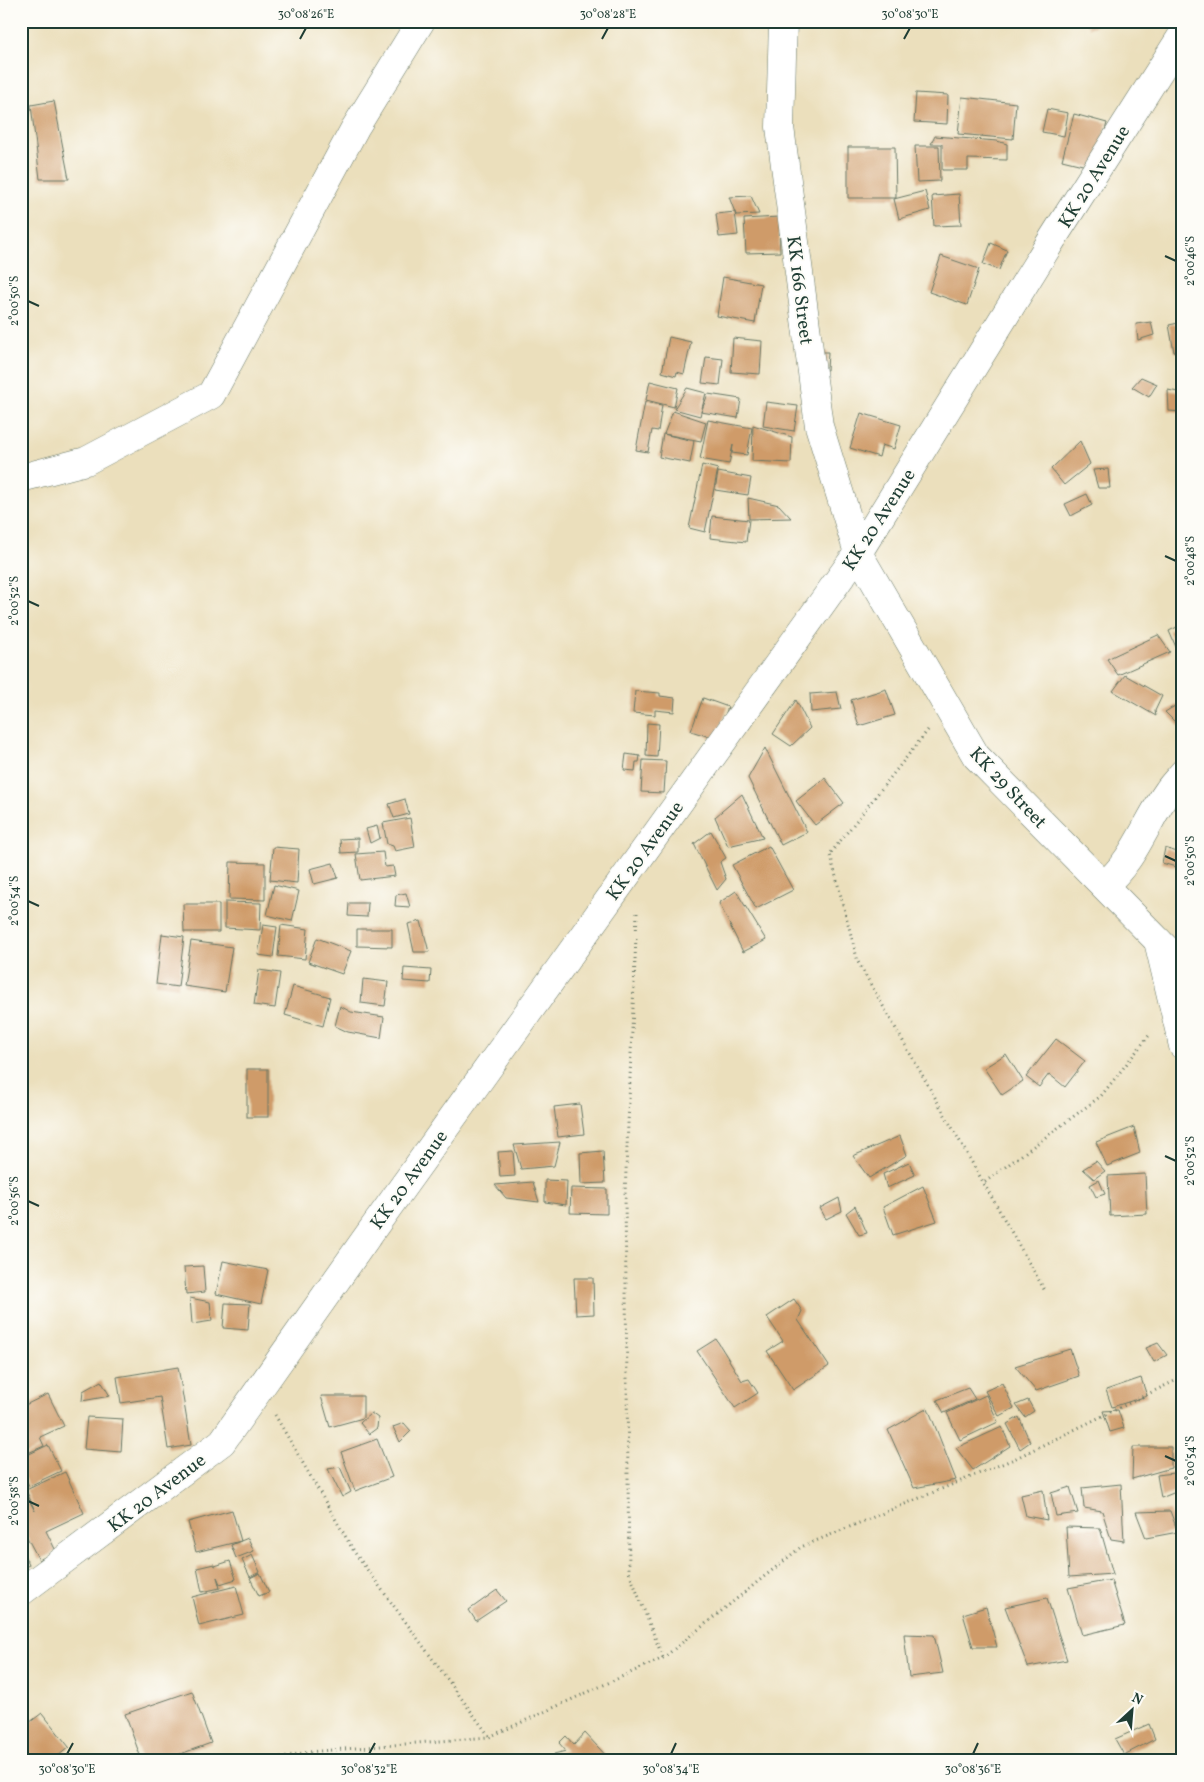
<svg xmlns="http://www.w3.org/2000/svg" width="1204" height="1782" font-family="Vollkorn,serif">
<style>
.building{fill:#cf9b69}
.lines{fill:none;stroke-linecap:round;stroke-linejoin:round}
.street-casing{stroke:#667664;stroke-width:29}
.secondary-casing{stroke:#667664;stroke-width:29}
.path{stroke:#667664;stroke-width:3;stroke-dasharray:1 4;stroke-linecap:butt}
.street{stroke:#fff;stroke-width:28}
.secondary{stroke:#fff;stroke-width:28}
.ticks{fill:none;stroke:#1f3d34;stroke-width:2}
.labels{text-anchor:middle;stroke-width:4;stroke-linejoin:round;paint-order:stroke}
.street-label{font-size:19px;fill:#1f3d34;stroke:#fdfcf7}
.neatline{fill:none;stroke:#1f3d34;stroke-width:2}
.ticks-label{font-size:12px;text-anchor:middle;fill:#1f3d34}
</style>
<rect width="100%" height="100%" fill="#fdfcf7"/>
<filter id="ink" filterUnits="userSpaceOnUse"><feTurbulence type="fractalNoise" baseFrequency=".02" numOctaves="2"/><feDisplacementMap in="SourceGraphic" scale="10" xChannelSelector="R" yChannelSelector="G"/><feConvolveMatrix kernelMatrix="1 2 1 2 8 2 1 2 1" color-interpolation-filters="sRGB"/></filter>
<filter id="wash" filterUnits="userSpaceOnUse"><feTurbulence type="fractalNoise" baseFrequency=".0096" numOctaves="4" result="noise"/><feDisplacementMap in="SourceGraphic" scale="20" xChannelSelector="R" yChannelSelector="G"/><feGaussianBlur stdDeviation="1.12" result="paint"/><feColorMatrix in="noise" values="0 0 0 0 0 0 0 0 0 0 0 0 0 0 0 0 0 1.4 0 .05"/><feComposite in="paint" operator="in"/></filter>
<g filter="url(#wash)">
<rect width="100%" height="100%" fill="#ebdfbc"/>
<g id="blocks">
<!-- building -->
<g class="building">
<polygon points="1086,21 1106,21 1089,28"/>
<polygon points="916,93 948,95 947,124 914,122"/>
<polygon points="962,97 1016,103 1013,139 958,134"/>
<polygon points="54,101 69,179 40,179 31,105"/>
<polygon points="1047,109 1068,113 1064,136 1042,132"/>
<polygon points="1074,114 1107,123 1095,168 1062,160"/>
<polygon points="935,136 997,141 1007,144 1007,160 968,159 968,170 942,170 942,144 931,144"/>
<polygon points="915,146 939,146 940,181 917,182"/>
<polygon points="848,147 895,147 896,198 848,198"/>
<polygon points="925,191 930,210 899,219 894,199"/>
<polygon points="959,194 961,225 934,226 932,196"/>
<polygon points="751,196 759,214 736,215 729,197"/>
<polygon points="735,212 738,235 719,237 716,214"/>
<polygon points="779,217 780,252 746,253 744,219"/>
<polygon points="991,243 1007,250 999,270 983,264"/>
<polygon points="941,256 979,269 967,305 929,292"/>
<polygon points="723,277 761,284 755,323 717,316"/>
<polygon points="1151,322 1154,335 1138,340 1136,324"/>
<polygon points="1183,322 1183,352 1174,352 1169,325"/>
<polygon points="669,337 691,342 684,374 677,372 676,376 662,372"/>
<polygon points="733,338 762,341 760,374 731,372"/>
<polygon points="818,352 828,352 827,370 817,370"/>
<polygon points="706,357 723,359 720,385 702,383"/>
<polygon points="1141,377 1157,384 1149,397 1132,387"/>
<polygon points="650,381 678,388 674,407 646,400"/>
<polygon points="687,388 706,393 700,416 674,409"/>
<polygon points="1168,390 1183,393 1183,412 1169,411"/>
<polygon points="708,394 741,399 738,418 701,412"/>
<polygon points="645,402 662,405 658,431 652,430 648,452 636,450"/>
<polygon points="766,402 798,406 794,431 763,426"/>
<polygon points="673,411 706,422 701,441 664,434"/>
<polygon points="861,413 901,425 894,449 882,445 879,457 850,448"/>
<polygon points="708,420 752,428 747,455 732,453 733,445 729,464 700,459"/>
<polygon points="753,425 792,437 791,463 752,461"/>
<polygon points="663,434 694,441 690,463 659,457"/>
<polygon points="1080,441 1090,464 1064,485 1051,469"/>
<polygon points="702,465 718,469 705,532 689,528"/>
<polygon points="1108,469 1110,488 1098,488 1093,470"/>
<polygon points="718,472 751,478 748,495 715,490"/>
<polygon points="1087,494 1092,505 1071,516 1065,504"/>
<polygon points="748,498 779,505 791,518 749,519"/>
<polygon points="712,516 749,520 746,542 710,538"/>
<polygon points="1183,624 1183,652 1179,654 1169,631"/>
<polygon points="1158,635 1170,652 1118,675 1107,659"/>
<polygon points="1125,675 1162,696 1155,711 1156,716 1113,691"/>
<polygon points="886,689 895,715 859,726 851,700"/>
<polygon points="635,691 660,693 660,696 675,698 674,712 655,710 655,715 633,713"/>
<polygon points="837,692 841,709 811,712 810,694"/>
<polygon points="703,698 728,707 716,739 691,731"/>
<polygon points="796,700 810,728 791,746 773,734"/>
<polygon points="1183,701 1183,730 1165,712"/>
<polygon points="647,723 659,724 657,757 646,756"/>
<polygon points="765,748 807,832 781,845 748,778"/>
<polygon points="626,754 640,756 639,762 636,762 635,771 624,770"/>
<polygon points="643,760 666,761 664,793 641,792"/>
<polygon points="825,778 844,803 815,825 796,801"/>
<polygon points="742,794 763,838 728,846 715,817"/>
<polygon points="405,799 409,814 394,818 389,804"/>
<polygon points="410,818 415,847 395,851 393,846 387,844 383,823"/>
<polygon points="377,826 380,838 370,843 366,829"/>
<polygon points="711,831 726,858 720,862 726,879 717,890 694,844"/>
<polygon points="358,838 358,852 341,853 340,839"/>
<polygon points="769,846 793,890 756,909 732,865"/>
<polygon points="273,847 299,849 297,883 270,880"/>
<polygon points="1165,848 1183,854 1183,869 1162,863"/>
<polygon points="383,852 385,867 393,866 395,876 360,880 356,854"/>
<polygon points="230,862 265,863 265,900 229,899"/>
<polygon points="333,863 338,878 314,884 310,869"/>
<polygon points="274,885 299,891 292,921 267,915"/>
<polygon points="736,891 766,940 743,952 719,903"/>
<polygon points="406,893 410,907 395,906 396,895"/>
<polygon points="225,902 261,903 260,930 225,928"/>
<polygon points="349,903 368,903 367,917 348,916"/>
<polygon points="183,904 219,904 219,932 184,932"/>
<polygon points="421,921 429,952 414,952 408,924"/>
<polygon points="263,925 277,927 273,957 258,955"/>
<polygon points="281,925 308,929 305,959 278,956"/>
<polygon points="357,929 392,929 392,947 357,946"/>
<polygon points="162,934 184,937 178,987 156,984"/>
<polygon points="317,938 351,951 342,974 308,962"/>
<polygon points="191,941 232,947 225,992 184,986"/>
<polygon points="404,968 431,970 430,983 403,981"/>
<polygon points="259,970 280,973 275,1008 254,1005"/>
<polygon points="363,979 388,982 385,1006 361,1003"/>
<polygon points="293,986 330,997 323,1026 285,1015"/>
<polygon points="340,1006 351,1012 384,1017 381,1038 348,1032 335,1026"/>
<polygon points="1056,1039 1085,1061 1065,1087 1049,1074 1039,1087 1026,1077"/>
<polygon points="1006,1054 1023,1081 1002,1095 984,1068"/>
<rect x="247" y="1069" width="21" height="48"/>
<polygon points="580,1104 584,1134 558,1137 554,1107"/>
<polygon points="1134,1127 1140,1153 1107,1166 1096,1142"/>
<polygon points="900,1136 907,1155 869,1178 853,1156"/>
<polygon points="560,1142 554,1166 521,1169 514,1145"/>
<polygon points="513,1151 515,1176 500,1177 498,1152"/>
<polygon points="603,1151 605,1183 581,1184 580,1153"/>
<polygon points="1096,1161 1105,1171 1094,1179 1083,1169"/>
<polygon points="909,1162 915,1175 887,1188 883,1174"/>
<polygon points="1145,1174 1147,1214 1110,1216 1108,1176"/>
<polygon points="545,1180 567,1181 566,1205 545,1202"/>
<polygon points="1099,1180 1105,1194 1096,1197 1090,1185"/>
<polygon points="533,1182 539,1202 506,1198 495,1185"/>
<polygon points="923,1186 937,1221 893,1235 883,1207"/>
<polygon points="571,1188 607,1189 607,1214 570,1213"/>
<polygon points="839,1198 842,1211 826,1219 820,1208"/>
<polygon points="855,1206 867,1233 859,1235 846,1213"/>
<polygon points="223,1261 268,1270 261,1304 216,1294"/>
<polygon points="203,1266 205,1292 186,1294 184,1267"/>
<polygon points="574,1278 593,1278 594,1314 576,1315"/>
<polygon points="190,1298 210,1302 212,1321 192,1324"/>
<polygon points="794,1299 802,1311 798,1320 829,1366 793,1390 767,1351 783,1341 767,1317"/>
<polygon points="225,1303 250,1304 248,1330 223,1328"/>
<polygon points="716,1339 742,1381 749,1379 758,1393 735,1408 697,1351"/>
<polygon points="1158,1343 1167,1355 1154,1362 1146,1348"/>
<polygon points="1070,1349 1079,1376 1036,1391 1015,1366"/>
<polygon points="178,1367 191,1445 168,1449 160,1397 121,1403 117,1377"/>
<polygon points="1141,1378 1147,1396 1112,1407 1106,1390"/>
<polygon points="101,1381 110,1396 82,1401 83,1391"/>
<polygon points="1002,1383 1014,1408 999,1416 985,1391"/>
<polygon points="968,1388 975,1399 944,1413 937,1400"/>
<polygon points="48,1394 64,1426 40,1437 44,1446 21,1456 21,1407"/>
<polygon points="986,1395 998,1422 960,1440 947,1413"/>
<polygon points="321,1396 363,1396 363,1418 330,1427"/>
<polygon points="1028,1400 1034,1411 1025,1417 1016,1405"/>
<polygon points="928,1408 956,1480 914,1488 888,1430"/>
<polygon points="1118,1410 1124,1428 1110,1432 1103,1411"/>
<polygon points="371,1413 378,1418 377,1428 369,1434 360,1423"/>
<polygon points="87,1417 123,1419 121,1452 84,1449"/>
<polygon points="1019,1417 1030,1442 1020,1449 1007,1424"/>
<polygon points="404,1423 411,1431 400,1442 393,1427"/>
<polygon points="1002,1427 1010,1446 973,1470 956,1448"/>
<polygon points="377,1439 392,1477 355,1491 341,1452"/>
<polygon points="48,1445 61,1471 29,1486 21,1470 21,1458"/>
<polygon points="1133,1447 1171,1447 1171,1468 1132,1479"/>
<polygon points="340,1467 351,1492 342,1497 328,1469"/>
<polygon points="65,1472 84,1513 46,1531 56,1551 39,1560 21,1526 21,1492 24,1491 35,1511 26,1490"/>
<polygon points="1182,1472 1183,1489 1161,1498 1157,1475"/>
<polygon points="21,1474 28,1487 21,1490"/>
<polygon points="1121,1484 1124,1541 1111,1539 1102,1511 1084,1508 1082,1488"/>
<polygon points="1070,1487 1078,1513 1056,1516 1051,1493"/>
<polygon points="1043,1490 1047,1520 1026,1516 1021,1495"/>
<polygon points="1183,1497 1183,1513 1182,1513 1178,1499"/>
<polygon points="232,1510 241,1541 196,1552 188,1522"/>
<polygon points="1170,1511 1178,1532 1146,1538 1136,1512"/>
<polygon points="1066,1527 1100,1528 1113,1574 1069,1577"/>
<polygon points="248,1538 254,1551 236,1558 231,1545"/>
<polygon points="21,1549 29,1565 21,1569"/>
<polygon points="252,1555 260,1572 250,1577 242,1560"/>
<polygon points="230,1561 236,1579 220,1584 217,1577 220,1588 202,1592 197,1568 214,1564 215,1566"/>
<polygon points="260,1573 269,1592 259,1596 250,1578"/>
<polygon points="1111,1580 1125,1625 1082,1635 1068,1588"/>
<polygon points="236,1586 244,1615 199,1626 192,1597"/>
<polygon points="497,1590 506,1601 476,1621 469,1610"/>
<polygon points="1047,1598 1067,1660 1028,1667 1005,1607"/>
<polygon points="986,1607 997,1647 973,1647 963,1614"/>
<polygon points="904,1634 934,1635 943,1673 909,1677"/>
<polygon points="1183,1667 1183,1679 1182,1679 1179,1668"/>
<polygon points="192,1691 211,1743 161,1761 142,1761 125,1714"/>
<polygon points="42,1713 69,1747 52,1761 26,1761 21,1755 21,1729"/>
<polygon points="1149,1724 1155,1739 1124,1755 1115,1739"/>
<polygon points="585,1733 610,1760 558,1761 554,1754 566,1751 559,1743 566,1736 574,1745"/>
<polygon points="72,1755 76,1761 64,1761"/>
</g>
</g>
</g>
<g filter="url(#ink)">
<use href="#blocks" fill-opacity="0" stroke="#667664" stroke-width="1"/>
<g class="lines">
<!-- street casing -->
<g class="street-casing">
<g id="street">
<polyline points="21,478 86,461 211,395 355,128 421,21"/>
<polyline points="858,553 976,756 1183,966"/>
<path d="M 1104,885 C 1134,861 1146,822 1168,791 C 1172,785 1178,779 1183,773"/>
<polyline points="1158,941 1183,1046"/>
<polyline points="21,1592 222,1442 374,1227 858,553 1053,238 1183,34"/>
</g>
</g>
<!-- secondary casing -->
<g class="secondary-casing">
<polyline id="secondary" points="783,21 780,127 819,426 858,553"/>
</g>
<!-- path -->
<g class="path">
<polyline points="928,730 830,854 858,962 1045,1291"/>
<polyline points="637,913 625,1194 629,1572 663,1658"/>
<polyline points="985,1182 1101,1096 1151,1033"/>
<polyline points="275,1415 355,1553 489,1736"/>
<polyline points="261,1761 308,1752 489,1737 663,1658 801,1547 1014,1459 1183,1377"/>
</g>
<!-- street -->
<use href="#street" class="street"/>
<!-- secondary -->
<use href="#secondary" class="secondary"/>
</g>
</g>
<!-- ticks -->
<path class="ticks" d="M 300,39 L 306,28M 602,39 L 608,28M 904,39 L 910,28M 1165,256 L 1176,261M 28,301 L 39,306M 1165,556 L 1176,561M 28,601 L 39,606M 1165,856 L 1176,861M 28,901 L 39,906M 1165,1156 L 1176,1161M 28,1201 L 39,1206M 1165,1456 L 1176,1461M 28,1501 L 39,1506M 67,1754 L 73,1743M 369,1754 L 375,1743M 671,1754 L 676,1743M 973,1754 L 978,1743"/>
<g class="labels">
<!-- street labels -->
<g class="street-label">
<text transform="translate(1093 176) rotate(-58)" y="7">KK 20 Avenue</text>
<text transform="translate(801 290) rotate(83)" y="7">KK 166 Street</text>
<text transform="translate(878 519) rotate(-57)" y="7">KK 20 Avenue</text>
<text transform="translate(1009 787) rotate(47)" y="7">KK 29 Street</text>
<text transform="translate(644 850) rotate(-54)" y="7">KK 20 Avenue</text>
<text transform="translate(408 1179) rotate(-54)" y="7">KK 20 Avenue</text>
<text transform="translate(156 1492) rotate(-37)" y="7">KK 20 Avenue</text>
</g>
</g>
<!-- margin -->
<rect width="1204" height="1782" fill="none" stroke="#fdfcf7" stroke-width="55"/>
<!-- north arrow -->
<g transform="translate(1132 1710) rotate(26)" stroke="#fdfcf7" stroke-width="4" paint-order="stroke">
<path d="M0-4L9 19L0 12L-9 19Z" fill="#1f3d34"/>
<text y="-8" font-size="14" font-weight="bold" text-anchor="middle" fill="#1f3d34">N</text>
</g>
<rect x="28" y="28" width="1148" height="1726" class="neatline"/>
<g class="ticks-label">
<text x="306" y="18">30°08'26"E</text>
<text x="608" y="18">30°08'28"E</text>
<text x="910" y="18">30°08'30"E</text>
<text transform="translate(1190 261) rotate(-90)" y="4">2°00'46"S</text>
<text transform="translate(14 301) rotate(-90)" y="4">2°00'50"S</text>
<text transform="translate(1190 561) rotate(-90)" y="4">2°00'48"S</text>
<text transform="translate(14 601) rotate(-90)" y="4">2°00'52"S</text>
<text transform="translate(1190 861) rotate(-90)" y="4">2°00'50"S</text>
<text transform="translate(14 901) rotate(-90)" y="4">2°00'54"S</text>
<text transform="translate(1190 1161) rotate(-90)" y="4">2°00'52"S</text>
<text transform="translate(14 1201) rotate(-90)" y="4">2°00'56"S</text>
<text transform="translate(1190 1461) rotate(-90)" y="4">2°00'54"S</text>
<text transform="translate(14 1501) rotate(-90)" y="4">2°00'58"S</text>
<text x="67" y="1773">30°08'30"E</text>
<text x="369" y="1773">30°08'32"E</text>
<text x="671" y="1773">30°08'34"E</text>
<text x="973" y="1773">30°08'36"E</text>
</g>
</svg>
